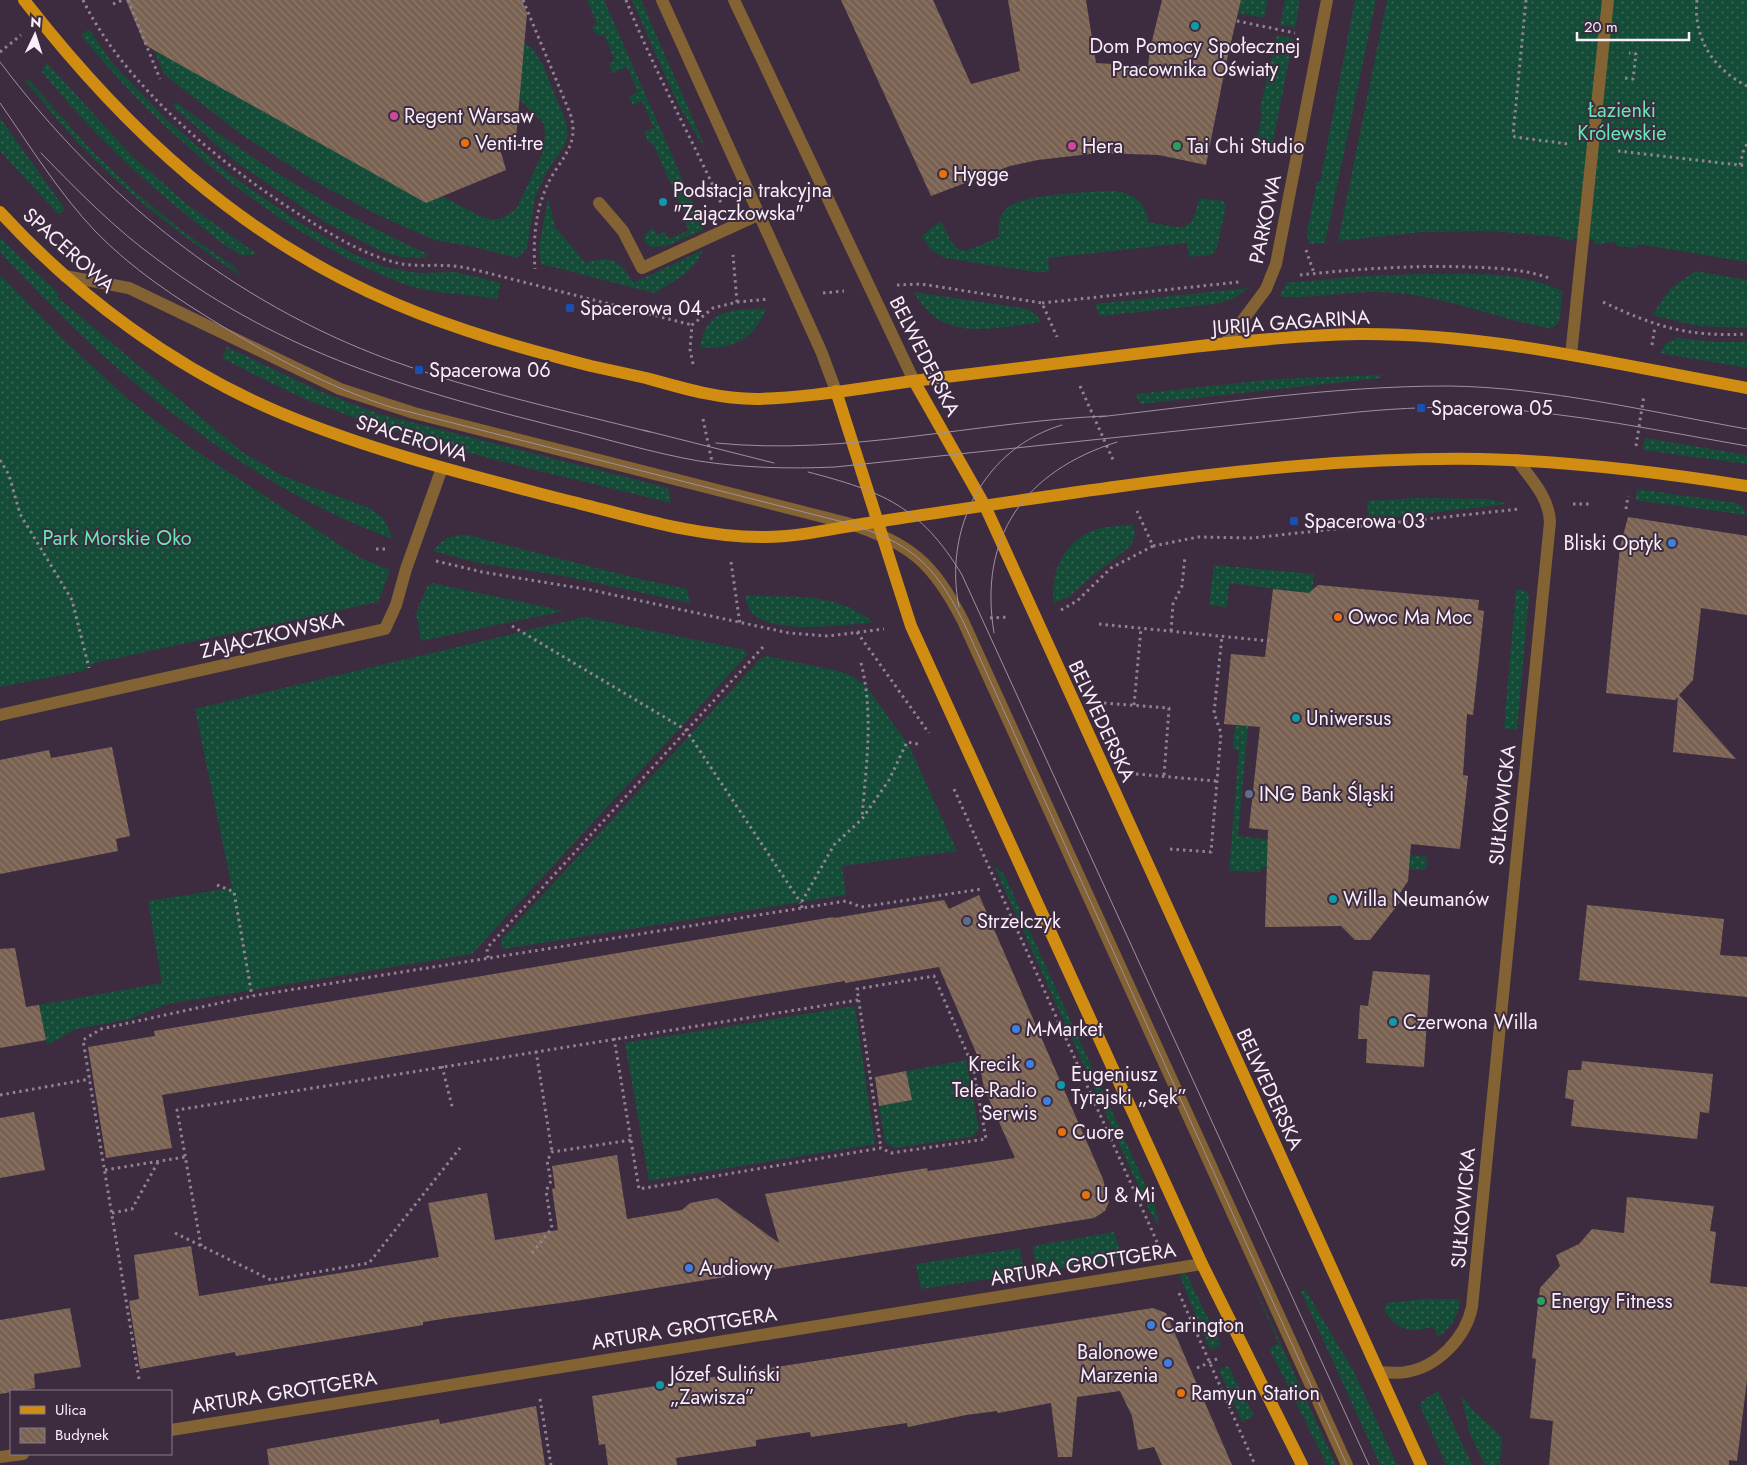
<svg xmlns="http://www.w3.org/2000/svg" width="1747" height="1465" font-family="Jost,sans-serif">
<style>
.grass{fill:url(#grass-dots)}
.building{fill:url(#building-back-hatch)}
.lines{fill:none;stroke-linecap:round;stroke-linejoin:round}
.path{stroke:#918292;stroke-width:3;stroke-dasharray:2.5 4;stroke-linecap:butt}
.minor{stroke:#836234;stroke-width:12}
.major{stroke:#d18d11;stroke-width:12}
.tram{stroke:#9e90a0;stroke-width:1}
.culture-dot{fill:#0f9aa8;stroke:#3d2c3f;stroke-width:2}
.hotel-dot{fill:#d1479c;stroke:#3d2c3f;stroke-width:2}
.food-dot{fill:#e8710a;stroke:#3d2c3f;stroke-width:2}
.leisure-dot{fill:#2e9e5b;stroke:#3d2c3f;stroke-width:2}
.transit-dot{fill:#1a4fb4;stroke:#3d2c3f;stroke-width:2}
.shop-dot{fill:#3f7fe0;stroke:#3d2c3f;stroke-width:2}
.service-dot{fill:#5c6f8a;stroke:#3d2c3f;stroke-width:2}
.labels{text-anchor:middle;stroke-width:4;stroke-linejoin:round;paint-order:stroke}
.poi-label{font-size:20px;fill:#f9eefa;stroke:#3d2c3f;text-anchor:start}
.park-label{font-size:20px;fill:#64e9b5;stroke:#3d2c3f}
.street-label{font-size:20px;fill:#f9eefa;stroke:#3d2c3f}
</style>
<defs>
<pattern id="grass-dots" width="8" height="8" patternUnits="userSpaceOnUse" patternTransform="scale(1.25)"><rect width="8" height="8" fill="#154c38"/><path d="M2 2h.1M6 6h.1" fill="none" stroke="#386656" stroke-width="1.8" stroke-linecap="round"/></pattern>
<pattern id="building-back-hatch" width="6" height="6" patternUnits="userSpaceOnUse" patternTransform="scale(1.25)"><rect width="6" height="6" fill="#7a6252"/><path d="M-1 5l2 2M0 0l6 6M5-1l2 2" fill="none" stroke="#8e796c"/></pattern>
</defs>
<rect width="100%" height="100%" fill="#3d2c3f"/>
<!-- grass -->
<g class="grass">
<polygon points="587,0 604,0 702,224 703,230 666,246 650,247 644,240 645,234 653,228 657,235 665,232 669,239 689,230 683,219 686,217 652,142 649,143 644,132 654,128 642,101 633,105 629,96 638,92 627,67 613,73 609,63 615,61 604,34 597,36 592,27 597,24"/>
<polygon points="632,0 641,0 703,142 701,143 678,104"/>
<polygon points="1241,0 1268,0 1264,18 1238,13"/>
<polygon points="1285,0 1300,0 1295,27 1280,25"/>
<polygon points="1355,0 1376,0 1325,243 1309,244 1307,233 1317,182 1320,182"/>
<path d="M 1387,0 L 1747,0 L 1747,262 L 1638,244 L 1637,248 L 1616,246 L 1616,242 C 1607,242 1603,245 1594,244 L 1594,240 L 1574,238 L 1573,241 L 1561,239 L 1560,237 L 1493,231 L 1423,232 L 1338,241 Z"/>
<path d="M 89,29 L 112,63 L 167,120 L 229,174 L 300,223 L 355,255 L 388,268 L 418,273 L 456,272 L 501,283 L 497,299 C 466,293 434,295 404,284 C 283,237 162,136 81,35 Z"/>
<polygon points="1277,35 1293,39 1272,147 1256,144 1262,112 1260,108"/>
<polygon points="521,42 531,47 542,63 566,122 568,135 564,146 547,171 535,197 527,249 517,258 474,247 434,240 376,214 316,182 245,137 180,87 164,74 152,45 482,217 492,220 503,218 517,208 542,154 545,135 544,124 514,94"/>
<path d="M 46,62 L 132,156 L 188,205 L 257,254 C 252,254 246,256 242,255 C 229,250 208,232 198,224 C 140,179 88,129 42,72 Z"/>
<path d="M 24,80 L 30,81 L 91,150 L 133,190 L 185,233 L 235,267 L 240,276 C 186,238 135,201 89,154 C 65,131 46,104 24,80 Z"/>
<path d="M 176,102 C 255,163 337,213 428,254 L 425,258 L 402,257 L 383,252 L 325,222 L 236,162 L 173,106 Z"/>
<polygon points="0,118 65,209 59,215 0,151"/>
<path d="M 1110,191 C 1130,191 1147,201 1148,222 C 1182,227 1192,237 1199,198 L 1223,201 L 1226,206 L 1217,248 L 1211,255 L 1189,257 L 1187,243 L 1048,258 L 1049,272 L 1036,272 L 944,258 L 930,249 L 922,236 L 941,221 C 960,262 960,253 999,237 C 998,227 998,216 1007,208 C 1022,194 1088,192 1110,191 Z"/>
<path d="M 548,198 L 555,227 L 586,263 C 610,254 622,261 633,283 L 703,250 C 693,273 674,281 654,293 L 541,264 L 539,248 Z"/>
<path d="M 0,238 L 59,294 L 57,297 L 241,451 L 283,476 L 371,509 L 384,519 L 393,539 C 278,498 163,414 76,330 C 51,306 28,281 4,257 L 0,251 Z"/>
<polygon points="1696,271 1747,280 1747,328 1698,326 1652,315 1671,288"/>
<path d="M 1421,274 C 1468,274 1519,270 1562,291 L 1560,320 L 1552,329 C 1493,318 1436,292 1376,292 C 1357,291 1292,300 1280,296 L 1286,283 L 1366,276 Z"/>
<polygon points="0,275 66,342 128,399 187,445 360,558 390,570 378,602 94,663 83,671 0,687"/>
<polygon points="1248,288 1233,299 1215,304 1100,316 1095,304"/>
<path d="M 914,292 L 1028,309 L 1037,316 L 1041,322 C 994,328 941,344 914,292 Z"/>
<path d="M 766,308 C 757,338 730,351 700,347 C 707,306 733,311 766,308 Z"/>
<polygon points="1678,338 1717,342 1747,342 1747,368 1660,353 1666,343"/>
<path d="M 227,347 L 317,390 L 379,414 L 668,488 L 671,503 C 556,474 439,450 328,408 C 291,394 257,376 222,358 Z"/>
<polygon points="1381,375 1381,378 1140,404 1136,394 1277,379"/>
<polygon points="1645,438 1747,455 1747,464 1643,450"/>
<polygon points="1637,489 1736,503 1741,505 1747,515 1635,500"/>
<polygon points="1416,498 1489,499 1508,504 1369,520 1367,501"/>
<path d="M 1133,524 L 1135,535 L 1131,546 L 1092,576 L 1070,596 L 1054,603 C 1049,570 1067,536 1102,528 C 1112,526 1123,526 1133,524 Z"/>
<path d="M 467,535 L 636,578 L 687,589 L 690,603 L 564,576 L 483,564 L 433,551 C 441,539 452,534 467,535 Z"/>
<polygon points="1214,565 1314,574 1312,597 1301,592 1229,583 1227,607 1209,605"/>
<polygon points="432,583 564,611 421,641 416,613 427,587"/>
<polygon points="1516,589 1526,591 1529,595 1517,730 1504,728"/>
<path d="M 745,595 C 794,599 832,590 873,622 C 845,625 774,635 752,613 C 748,608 747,602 745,595 Z"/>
<polygon points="584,617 745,650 747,655 472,954 167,1004 130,1019 76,1029 47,1045 39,1005 162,983 148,901 232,888 195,709"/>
<polygon points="767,656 838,671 852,676 867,687 909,746 957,851 842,866 846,895 503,949 501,940 761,658"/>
<polygon points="1235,725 1248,726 1238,836 1427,857 1426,870 1293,870 1293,867 1261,867 1261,872 1229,871 1239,751 1233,749"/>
<polygon points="994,866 1004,874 1155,1206 1159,1226 1150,1212"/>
<polygon points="855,1006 875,1144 649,1181 625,1043"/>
<polygon points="966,1060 979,1130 971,1137 894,1148 885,1142 879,1106 912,1100 906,1071"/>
<polygon points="1114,1232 1122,1256 1098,1263 1036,1272 1033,1246"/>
<polygon points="1020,1248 1024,1274 921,1289 916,1264"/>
<polygon points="1242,1259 1336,1465 1327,1465 1269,1348 1279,1344"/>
<polygon points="1183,1273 1186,1273 1221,1345 1210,1350 1180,1276"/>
<polygon points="1305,1289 1354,1372 1397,1465 1380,1465 1301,1291"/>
<path d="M 1424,1299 L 1460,1299 C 1459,1315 1451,1328 1438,1337 L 1433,1326 C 1412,1335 1394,1329 1384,1309 L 1387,1303 Z"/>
<polygon points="1228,1366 1254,1416 1242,1422 1219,1370"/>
<polygon points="1438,1391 1472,1465 1446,1465 1420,1406 1422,1401"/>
<polygon points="1461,1395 1473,1410 1502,1437 1500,1465 1485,1465 1470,1434"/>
</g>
<!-- building -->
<g class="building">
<polygon points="126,0 522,0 527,13 515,150 500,149 506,170 426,203 145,45"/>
<polygon points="841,0 933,0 971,84 1020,71 1008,0 1086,0 1096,63 1148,66 1150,49 1162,0 1241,0 1227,59 1206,165 1159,155 1099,153 1038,160 1010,166 931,196"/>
<polygon points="1628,517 1747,536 1747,615 1701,608 1693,680 1679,695 1736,759 1673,752 1678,697 1675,700 1606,693 1620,547"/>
<polygon points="1318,585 1479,600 1478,610 1484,611 1473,715 1467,714 1463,775 1468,776 1460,849 1411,844 1408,881 1400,893 1400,902 1370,940 1355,940 1341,926 1265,927 1268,830 1249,828 1260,727 1224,724 1231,654 1265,657 1273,589 1309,593"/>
<polygon points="112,747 130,836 116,839 118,851 0,874 0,760 49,750 51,758"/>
<polygon points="979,895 1103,1179 1109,1202 1105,1211 1094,1218 575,1301 449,1318 423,1322 423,1325 236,1356 235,1352 140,1369 129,1301 139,1299 134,1255 191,1246 199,1296 439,1257 428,1203 487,1193 495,1240 558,1230 552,1189 555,1188 552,1166 617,1155 627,1219 682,1210 690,1203 717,1198 779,1243 765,1194 927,1168 928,1171 1015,1158 984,1088 978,1057 939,967 845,983 845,981 162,1095 172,1148 106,1158 88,1047 155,1036 154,1031 833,917 834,918 944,900 949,909"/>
<polygon points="1587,905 1724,919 1720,955 1747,957 1747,997 1579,980"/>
<polygon points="15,948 26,1007 39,1005 46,1040 0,1048 0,949"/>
<polygon points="1373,971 1430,975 1424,1067 1366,1063 1367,1039 1358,1039 1360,1005 1368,1006"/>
<polygon points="1582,1061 1713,1074 1709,1113 1700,1112 1697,1139 1571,1126 1574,1100 1565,1098 1568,1070 1581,1070"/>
<polygon points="906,1071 912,1100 879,1106 875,1077"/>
<polygon points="34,1112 45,1170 0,1178 0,1118"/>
<polygon points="1627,1197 1714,1206 1710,1231 1716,1232 1710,1283 1747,1287 1747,1380 1737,1461 1729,1460 1729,1465 1549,1465 1553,1421 1530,1418 1536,1359 1532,1358 1540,1288 1560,1266 1556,1255 1579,1244 1592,1229 1624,1233"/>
<polygon points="70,1308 81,1367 34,1374 35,1388 0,1394 0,1320"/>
<polygon points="1153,1308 1166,1313 1232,1465 1162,1465 1154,1447 1138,1450 1132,1416 1120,1391 1077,1397 1072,1457 1058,1457 1051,1403 998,1413 997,1411 966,1415 908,1427 907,1423 811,1437 810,1432 756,1440 756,1446 676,1458 677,1465 608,1465 605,1444 599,1445 592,1396"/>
<polygon points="536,1406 545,1465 269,1465 267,1449 439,1419 440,1424"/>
</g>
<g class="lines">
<!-- path -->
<g class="path">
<path d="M 83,0 C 125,87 225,168 305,218 C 332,235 360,252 390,261 C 411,268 432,264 454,266 C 463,267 471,269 480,271 L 692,325"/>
<polyline points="128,0 160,79"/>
<path d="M 523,0 L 570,113 C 582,149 555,161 544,193 C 535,215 533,245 535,269"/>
<path d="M 626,0 C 654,70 690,135 721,203"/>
<polyline points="1526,0 1513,135 1515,137 1568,144"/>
<path d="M 1697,0 C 1693,38 1713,69 1747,86"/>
<polyline points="113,4 123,0"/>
<polyline points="1237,21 1295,33"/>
<polyline points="0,52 21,35"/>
<polyline points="1625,78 1633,79 1636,54 1629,53"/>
<polyline points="1618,151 1747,166"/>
<polyline points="1740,165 1743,152 1747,144"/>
<polyline points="1306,250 1314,273"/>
<path d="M 1300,275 C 1356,269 1413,265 1469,267 C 1498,268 1525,269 1552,279"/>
<polyline points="897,285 921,284 1042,303 1057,337"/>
<polyline points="823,293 844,291"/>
<polyline points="737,302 769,299"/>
<path d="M 1603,302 C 1656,327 1688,337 1747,334"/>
<polyline points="1042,303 1239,282"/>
<polyline points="1652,345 1655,326"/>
<polyline points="693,364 690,349 692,325 713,308 737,302 733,255"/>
<polyline points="1080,386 1114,462"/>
<polyline points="703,419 712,462"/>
<polyline points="1636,446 1644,395"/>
<polyline points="0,460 9,475 20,514 72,600 89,668"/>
<polyline points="1573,504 1591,504"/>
<polyline points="1626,509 1628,496"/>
<polyline points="1153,546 1198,537 1252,538 1519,509"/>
<polyline points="376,549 386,549"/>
<polyline points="436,561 482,572 591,590 789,633 828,636 884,629"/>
<polyline points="731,562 740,624"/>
<polyline points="1061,610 1077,601 1111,568 1153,546 1137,511"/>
<polyline points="990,618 1008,617"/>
<polyline points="1099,624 1269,641"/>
<polyline points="512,626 686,730 801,903"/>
<polyline points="1171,631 1173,604 1182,586 1185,556"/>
<polyline points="857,632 929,733"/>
<path d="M 861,663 C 874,713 866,767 862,818"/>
<polyline points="1104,703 1169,708 1164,776"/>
<polyline points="1134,705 1141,628"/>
<polyline points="1136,774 1216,781"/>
<polyline points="954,789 1158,1244"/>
<polyline points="1170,849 1211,852 1221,733 1214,713 1222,636"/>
<polyline points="217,885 234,892 252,996"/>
<polyline points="802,908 801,903 834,845 862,819 889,780 907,742 918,744"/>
<polyline points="488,958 487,948 763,647"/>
<polyline points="614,1038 639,1189 881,1148 891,1153 986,1139 973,1067 934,976 857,989 881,1148"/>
<polyline points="536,1051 552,1152"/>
<polyline points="442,1066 453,1110"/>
<polyline points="0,1095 90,1079"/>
<polyline points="105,1170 185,1157"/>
<polyline points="112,1213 132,1209 158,1162"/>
<polyline points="175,1233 271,1280 369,1263 460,1148"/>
<polyline points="201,1246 177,1110 858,1000"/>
<polyline points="532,1253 552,1228 546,1191 551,1181 547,1161 552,1152 631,1140"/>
<polyline points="1179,1293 1255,1465"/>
<polyline points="1197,1368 1219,1358"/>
<polyline points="139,1379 83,1040 101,1029 252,996 846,901 861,907 982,889"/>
<polyline points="540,1399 551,1465"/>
</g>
<!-- minor -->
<g class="minor">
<polyline points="662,0 821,351 836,391"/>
<polyline points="734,0 914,381"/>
<polyline points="599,203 623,231 642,268 760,214"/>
<path d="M 65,276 L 129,288 L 340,389 L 414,413 L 847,523 C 910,543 933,562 963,621 L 1347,1465"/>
<polyline points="1225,344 1266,289 1276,264 1327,0"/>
<polyline points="1571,355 1608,0"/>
<polyline points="0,715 385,629 396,605 406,569 442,468"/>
<path d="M 1379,1372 C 1388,1372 1397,1374 1406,1372 C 1438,1367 1466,1337 1472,1307 L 1550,522 C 1549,497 1531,479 1517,460"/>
<polyline points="171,1430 1202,1264"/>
<polyline points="0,1457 23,1454"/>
</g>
<!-- major -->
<g class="major">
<path d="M 24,0 C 125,130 242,239 396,304 C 459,331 525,349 591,366 C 610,370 628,374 646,378 C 682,388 718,399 756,399 C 808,398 861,388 913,381 C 1006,370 1099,358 1192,347 C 1247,341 1303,335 1359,334 C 1491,333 1618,365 1747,388"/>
<path d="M 0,212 C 78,297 177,370 283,414 C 372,451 465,474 557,498 C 625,514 695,538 765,537 C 802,537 839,527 875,522 C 957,510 1039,497 1122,486 C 1240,470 1361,457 1481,459 C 1570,461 1659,472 1747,486"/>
<polyline points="914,381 985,506 1421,1465"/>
<polyline points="836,391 911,626 1202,1264 1302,1465"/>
</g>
<!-- tram -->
<g class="tram">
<path d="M 0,62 C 100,195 232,302 390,360 C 474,391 563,410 650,432"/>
<path d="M 0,103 C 30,146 59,193 95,231 C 133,270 176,298 222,326 C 276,359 330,387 390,407 L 847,523 C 910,543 933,562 963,621 L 1347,1465"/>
<path d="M 41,153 C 78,191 115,229 158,260 C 285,355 411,390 562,428 C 607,439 653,453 699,461 C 744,468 789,469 835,467 L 1358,412 C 1401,408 1444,406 1487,408 C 1574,413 1661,431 1747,446"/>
<path d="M 1099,417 C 1214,404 1332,386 1448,386 C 1546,387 1651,412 1747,429"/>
<polyline points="643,430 774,463"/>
<path d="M 716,443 C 847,456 975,422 1105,416"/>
<path d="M 808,472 C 881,491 921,506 962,575 L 1369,1465"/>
<path d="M 959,607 C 943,529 984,448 1062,425"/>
<path d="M 994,633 C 978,536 1025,471 1117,442"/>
</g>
</g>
<!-- markers -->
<g class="culture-dot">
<circle cx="1195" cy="26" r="5"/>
<circle cx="663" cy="202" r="5"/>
<circle cx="1296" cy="718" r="5"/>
<circle cx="1333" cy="899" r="5"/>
<circle cx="1393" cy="1022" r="5"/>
<circle cx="1061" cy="1085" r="5"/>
<circle cx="660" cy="1385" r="5"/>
</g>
<g class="hotel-dot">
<circle cx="394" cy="116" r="5"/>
<circle cx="1072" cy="146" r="5"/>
</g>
<g class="food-dot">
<circle cx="465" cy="143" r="5"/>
<circle cx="943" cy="174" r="5"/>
<circle cx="1338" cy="617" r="5"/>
<circle cx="1062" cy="1132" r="5"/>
<circle cx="1086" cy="1195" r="5"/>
<circle cx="1181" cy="1393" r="5"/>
</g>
<g class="leisure-dot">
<circle cx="1177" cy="146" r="5"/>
<circle cx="1541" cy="1301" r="5"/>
</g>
<g class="transit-dot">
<rect x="565" y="303" width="10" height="10" rx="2.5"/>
<rect x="414" y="365" width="10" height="10" rx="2.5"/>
<rect x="1416" y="403" width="10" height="10" rx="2.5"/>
<rect x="1289" y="516" width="10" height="10" rx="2.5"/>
</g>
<g class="shop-dot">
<circle cx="1672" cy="543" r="5"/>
<circle cx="1016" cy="1029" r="5"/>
<circle cx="1030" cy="1064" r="5"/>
<circle cx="1047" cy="1101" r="5"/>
<circle cx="689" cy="1268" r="5"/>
<circle cx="1151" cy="1325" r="5"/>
<circle cx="1168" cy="1363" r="5"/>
</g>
<g class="service-dot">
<circle cx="1249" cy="794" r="5"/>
<circle cx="967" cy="921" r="5"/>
</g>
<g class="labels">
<!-- poi labels -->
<g class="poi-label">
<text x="1195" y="53" text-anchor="middle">Dom Pomocy Społecznej<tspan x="1195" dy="23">Pracownika Oświaty</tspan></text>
<text x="404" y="123">Regent Warsaw</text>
<text x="475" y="150">Venti-tre</text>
<text x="1082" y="153">Hera</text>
<text x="1187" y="153">Tai Chi Studio</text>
<text x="953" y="181">Hygge</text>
<text x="673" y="197">Podstacja trakcyjna<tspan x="673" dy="23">"Zajączkowska"</tspan></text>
<text x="580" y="315">Spacerowa 04</text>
<text x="429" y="377">Spacerowa 06</text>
<text x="1431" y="415">Spacerowa 05</text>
<text x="1304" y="528">Spacerowa 03</text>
<text x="1662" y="550" text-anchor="end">Bliski Optyk</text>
<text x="1348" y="624">Owoc Ma Moc</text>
<text x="1306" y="725">Uniwersus</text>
<text x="1259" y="801">ING Bank Śląski</text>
<text x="1343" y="906">Willa Neumanów</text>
<text x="977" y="928">Strzelczyk</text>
<text x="1403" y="1029">Czerwona Willa</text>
<text x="1026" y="1036">M-Market</text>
<text x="1020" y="1071" text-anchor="end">Krecik</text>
<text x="1071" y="1081">Eugeniusz<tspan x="1071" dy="23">Tyrajski „Sęk”</tspan></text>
<text x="1037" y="1097" text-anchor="end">Tele-Radio<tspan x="1037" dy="23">Serwis</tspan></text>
<text x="1072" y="1139">Cuore</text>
<text x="1096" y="1202">U &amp; Mi</text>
<text x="699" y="1275">Audiowy</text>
<text x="1551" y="1308">Energy Fitness</text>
<text x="1161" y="1332">Carington</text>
<text x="1158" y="1359" text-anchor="end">Balonowe<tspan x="1158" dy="23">Marzenia</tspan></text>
<text x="670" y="1381">Józef Suliński<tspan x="670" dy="23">„Zawisza”</tspan></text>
<text x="1191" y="1400">Ramyun Station</text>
</g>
<!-- park labels -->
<g class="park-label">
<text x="1622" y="117">Łazienki<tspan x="1622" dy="23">Królewskie</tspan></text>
<text x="117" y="545">Park Morskie Oko</text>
</g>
<!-- street labels -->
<g class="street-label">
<text transform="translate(1265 219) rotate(-78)" y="7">PARKOWA</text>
<text transform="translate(69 250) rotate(42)" y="7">SPACEROWA</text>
<text transform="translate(1291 322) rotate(-4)" y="7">JURIJA GAGARINA</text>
<text transform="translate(925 356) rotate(63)" y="7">BELWEDERSKA</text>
<text transform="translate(412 438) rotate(17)" y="7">SPACEROWA</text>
<text transform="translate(272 635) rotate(-13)" y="7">ZAJĄCZKOWSKA</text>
<text transform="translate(1102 721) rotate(65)" y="7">BELWEDERSKA</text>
<text transform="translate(1502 805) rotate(-84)" y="7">SUŁKOWICKA</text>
<text transform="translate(1270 1089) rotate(65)" y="7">BELWEDERSKA</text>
<text transform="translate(1463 1208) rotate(-85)" y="7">SUŁKOWICKA</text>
<text transform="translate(1083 1264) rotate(-9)" y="7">ARTURA GROTTGERA</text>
<text transform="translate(684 1328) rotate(-9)" y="7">ARTURA GROTTGERA</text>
<text transform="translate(284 1392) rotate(-9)" y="7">ARTURA GROTTGERA</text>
</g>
</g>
<!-- legend -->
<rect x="10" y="1390" width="162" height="65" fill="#3d2c3f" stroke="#887a8a"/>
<rect x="20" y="1406" width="25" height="8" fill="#d18d11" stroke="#887a8a"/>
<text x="55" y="1415" font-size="15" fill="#f9eefa">Ulica</text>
<rect x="20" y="1428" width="25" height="15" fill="url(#building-back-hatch)" stroke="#887a8a"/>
<text x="55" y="1440" font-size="15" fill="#f9eefa">Budynek</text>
<!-- north arrow -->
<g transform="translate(35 35) rotate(4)" stroke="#3d2c3f" stroke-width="4" paint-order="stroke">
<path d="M0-4L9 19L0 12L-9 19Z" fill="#f9eefa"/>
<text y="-8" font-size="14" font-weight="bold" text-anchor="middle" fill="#f9eefa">N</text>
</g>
<!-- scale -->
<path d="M1577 32v8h112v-8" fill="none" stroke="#f9eefa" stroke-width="2.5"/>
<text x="1584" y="32" font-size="15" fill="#f9eefa" stroke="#3d2c3f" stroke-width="4" paint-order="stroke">20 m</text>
</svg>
